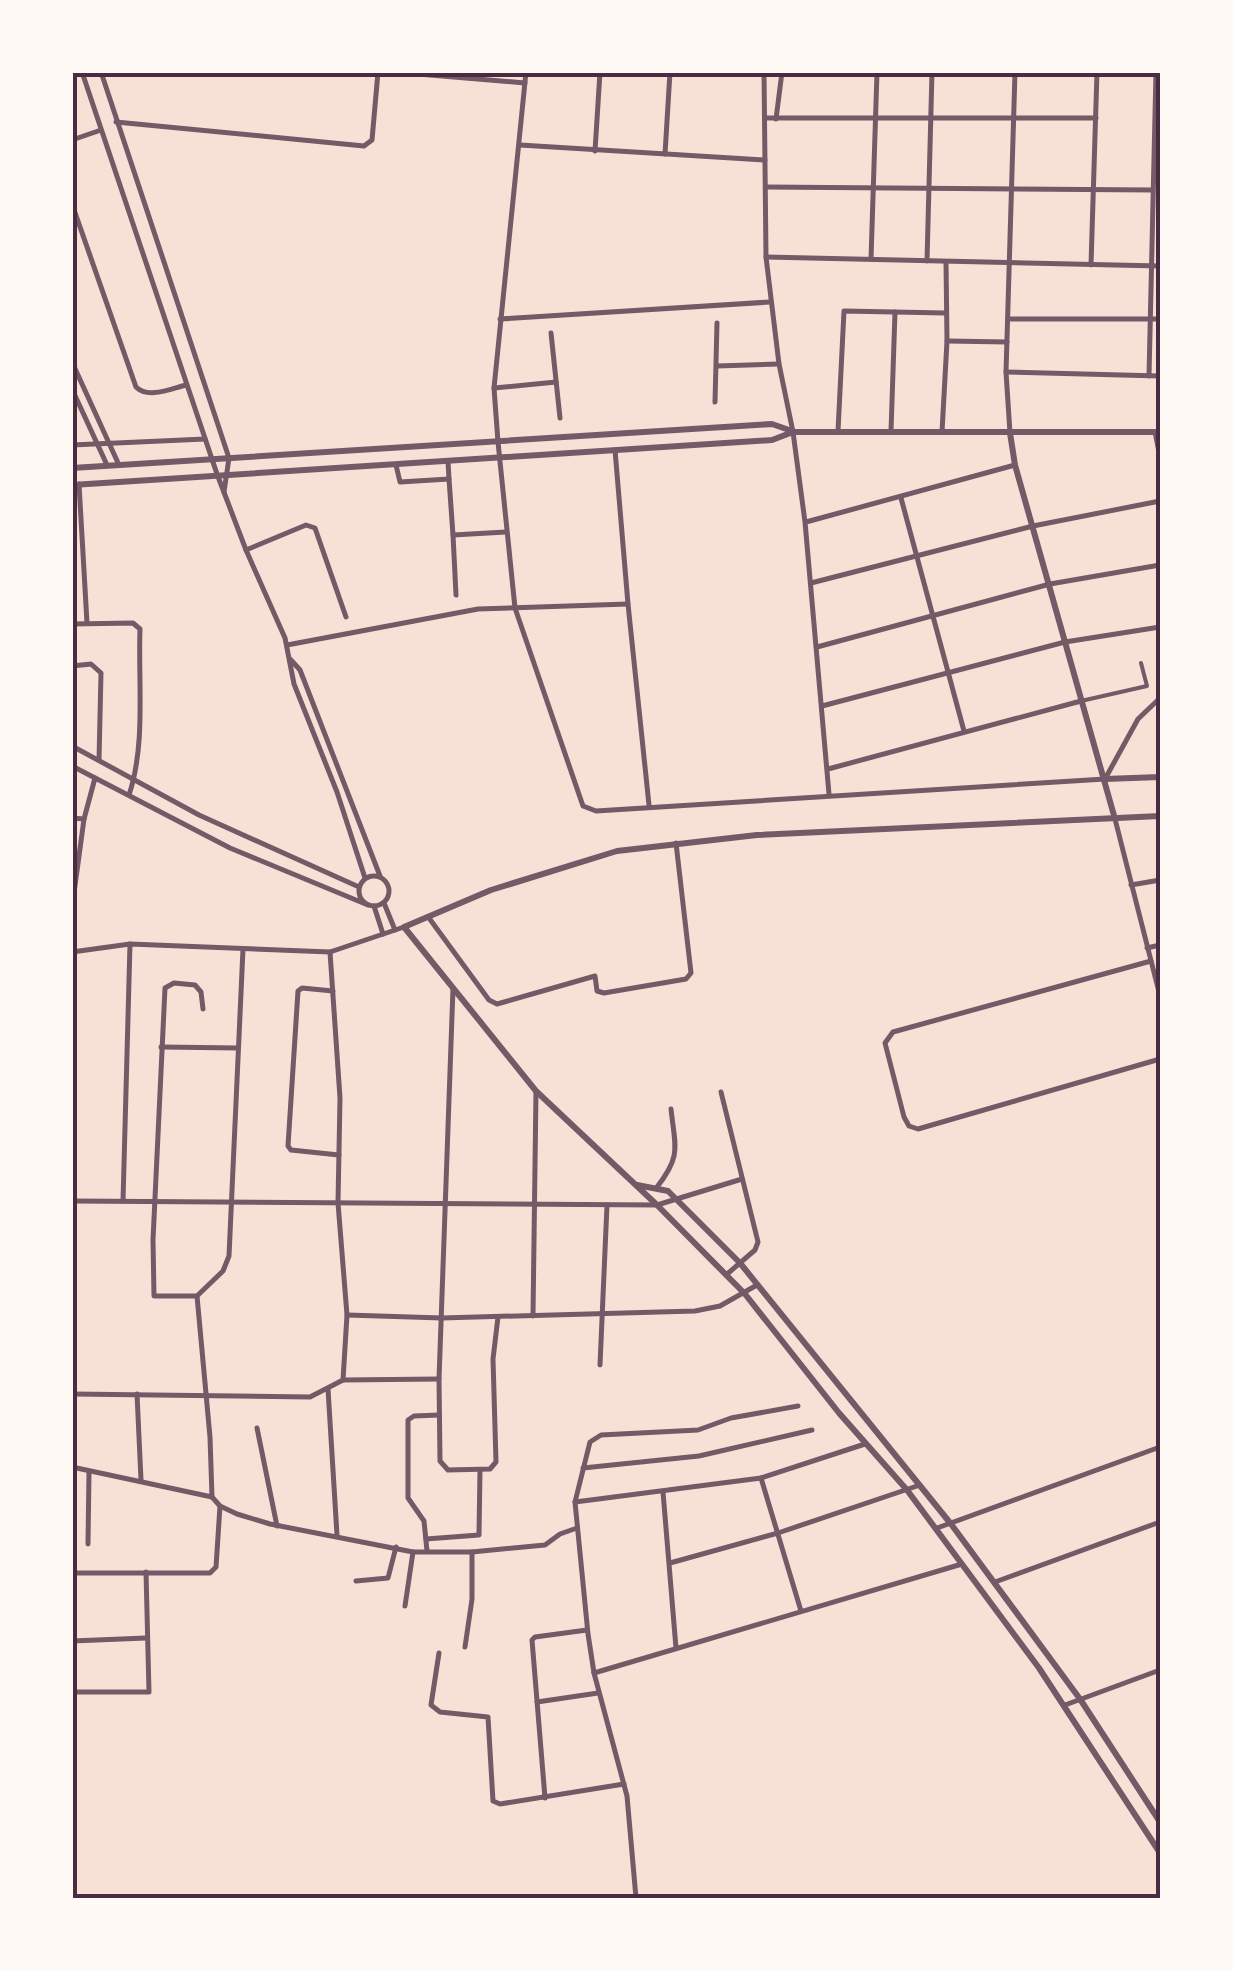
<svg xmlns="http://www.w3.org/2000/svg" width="1233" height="1971" font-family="'Crimson Pro',serif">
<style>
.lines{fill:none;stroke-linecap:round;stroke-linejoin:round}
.pedestrian{stroke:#755966;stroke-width:4}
.minor{stroke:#755966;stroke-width:5}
.tertiary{stroke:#755966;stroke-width:6}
.neatline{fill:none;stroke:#4a2c40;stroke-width:4}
</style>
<rect width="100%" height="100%" fill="#f7e1d7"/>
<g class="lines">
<!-- pedestrian -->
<polyline class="pedestrian" points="1081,701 1147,686 1141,663"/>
<!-- minor -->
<g class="minor">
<polyline points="82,72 217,474 246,550 285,638 294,684 337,792 365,878"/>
<polyline points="101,72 229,458 224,492"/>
<polyline points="394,72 525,83"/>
<polyline points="526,72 494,388 498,442 515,608 583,806 596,811 1105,779 1138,719 1160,698"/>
<polyline points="764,72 766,257 779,364 793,432 805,522 829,794"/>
<polyline points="765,118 1096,118"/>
<polyline points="776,119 782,72"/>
<polyline points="116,122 364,146 372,140 378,72"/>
<polyline points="72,140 101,130"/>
<polyline points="520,145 765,160"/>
<polyline points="595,151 600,72"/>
<polyline points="665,154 670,72"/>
<polyline points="766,187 1153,190"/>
<path d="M 72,204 L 136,387 C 148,399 170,389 186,385"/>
<polyline points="766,257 1160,266"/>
<polyline points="871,259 877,72"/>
<polyline points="927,261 932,72"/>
<polyline points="1091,265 1097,72"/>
<polyline points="500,319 770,302"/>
<polyline points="1008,319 1160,319"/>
<polyline points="551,333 560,418"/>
<polyline points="947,341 1007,342"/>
<polyline points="72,362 119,465"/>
<polyline points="717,366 779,364"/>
<polyline points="1006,372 1160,376"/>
<polyline points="1149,376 1156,72"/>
<polyline points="494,388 556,382"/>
<polyline points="72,389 107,465"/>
<polyline points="715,402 717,323"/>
<polyline points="838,431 844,311 945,313"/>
<polyline points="891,431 895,312"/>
<polyline points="942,432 947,341 946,262"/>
<polyline points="1155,432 1160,457"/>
<polyline points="1010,433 1006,372 1015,72"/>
<polyline points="72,445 205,439"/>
<polyline points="615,450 628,604 649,805"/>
<polyline points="448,461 449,479"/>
<polyline points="396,465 400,482 449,479 453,535 506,532"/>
<polyline points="79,484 87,623"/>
<polyline points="901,498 964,731"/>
<polyline points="806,522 1015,465"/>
<polyline points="453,535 456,595"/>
<polyline points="246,550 306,525 315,528 346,617"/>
<polyline points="811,583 1033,526 1160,501"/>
<path d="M 72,624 L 133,623 L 140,629 C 138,683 146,744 129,795"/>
<polyline points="287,645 478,609 628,604"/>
<polyline points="817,647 1050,584 1160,565"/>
<polyline points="291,660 300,670 380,876"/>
<polyline points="72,666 91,664 101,673 99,760"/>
<polyline points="822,706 1065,642 1160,627"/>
<polyline points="72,746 199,815 359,887"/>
<polyline points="72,766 230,848 368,905"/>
<polyline points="828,769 1081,701"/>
<polyline points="72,818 84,819 72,908"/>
<polyline points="84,819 95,778"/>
<polyline points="1115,819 1160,996"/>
<circle cx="374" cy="891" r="15"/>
<polyline points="1131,885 1160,880"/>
<polyline points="384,903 395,930"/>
<polyline points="374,906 383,934"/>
<polyline points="429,918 489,1000 497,1004 595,976 597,991 604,993 686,979 691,973 676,843"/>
<polyline points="1147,948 1160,945"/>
<polyline points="72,952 130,944 330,952 404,927"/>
<polyline points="330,952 340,1098 338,1203 347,1315 343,1380"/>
<polyline points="1151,961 893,1032 885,1043 904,1117 909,1126 918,1129 1160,1059"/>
<polyline points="453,988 439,1379 440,1461 448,1470 490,1469 496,1462 493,1359 498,1317"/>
<polyline points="333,991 302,988 298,991 288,1146 291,1150 339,1155"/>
<polyline points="161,1047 238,1048"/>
<polyline points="721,1092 758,1242 755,1250 726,1275"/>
<path d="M 657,1187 C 682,1155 675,1147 671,1109"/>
<polyline points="72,1201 657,1205 742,1179"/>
<polyline points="123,1201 130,944"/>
<polyline points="197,1296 154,1296 153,1240 165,988 174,983 195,985 201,992 203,1009"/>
<polyline points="347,1315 442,1318 695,1311 720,1306 757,1285"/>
<polyline points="533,1316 536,1091"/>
<polyline points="600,1365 607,1205"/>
<polyline points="328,1389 337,1535"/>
<polyline points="72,1394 310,1397 343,1380 439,1379"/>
<polyline points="137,1394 141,1480"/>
<polyline points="257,1428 277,1526"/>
<polyline points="72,1467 212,1497 210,1437 197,1296 223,1271 229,1256 243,949"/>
<polyline points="583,1468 699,1456 812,1430"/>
<polyline points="761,1478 801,1611"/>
<polyline points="663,1492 676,1648"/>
<polyline points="212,1497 220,1506 237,1514 270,1524 413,1552 472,1552 545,1545 560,1534 577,1528"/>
<polyline points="575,1502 761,1478 865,1444"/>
<polyline points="937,1528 1160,1447"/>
<polyline points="426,1539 479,1535 480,1470"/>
<polyline points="88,1544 89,1472"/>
<polyline points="427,1551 424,1521 408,1498 408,1420 414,1416 439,1415"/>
<polyline points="670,1563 778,1533 920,1485"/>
<polyline points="72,1573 210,1573 216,1567 220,1506"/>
<polyline points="356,1581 388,1578 396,1547"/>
<polyline points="995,1582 1160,1522"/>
<polyline points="405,1606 413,1552"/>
<polyline points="72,1641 146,1638"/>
<polyline points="465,1647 472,1599 472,1552"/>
<polyline points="439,1653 431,1705 440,1712 488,1717 493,1801 500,1804 624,1784"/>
<polyline points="594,1673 962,1564"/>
<polyline points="72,1692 149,1692 146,1572"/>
<polyline points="537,1702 598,1693"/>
<polyline points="1065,1705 1160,1670"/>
<polyline points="545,1798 532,1640 535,1637 587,1630"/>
<polyline points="636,1898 627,1796 594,1673 588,1634 575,1502 590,1442 601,1435 698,1430 731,1418 798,1406"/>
</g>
<!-- tertiary -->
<g class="tertiary">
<polyline points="1010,433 1015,465 1115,819"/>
<polyline points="72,468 772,424 792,431"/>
<polyline points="72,485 772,440 793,432 1160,432"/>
<polyline points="1105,779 1160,777"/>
<polyline points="1160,816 757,835 617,851 491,890 404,927 536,1091 657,1205 745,1294 839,1413 907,1490 1039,1668 1160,1853"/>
<polyline points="637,1185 668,1191 740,1263 951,1524 1080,1699 1160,1822"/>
</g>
</g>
<!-- border -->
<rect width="1233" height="1971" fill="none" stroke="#fffaf5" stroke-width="150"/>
<rect x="75" y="75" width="1083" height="1821" class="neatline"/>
</svg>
